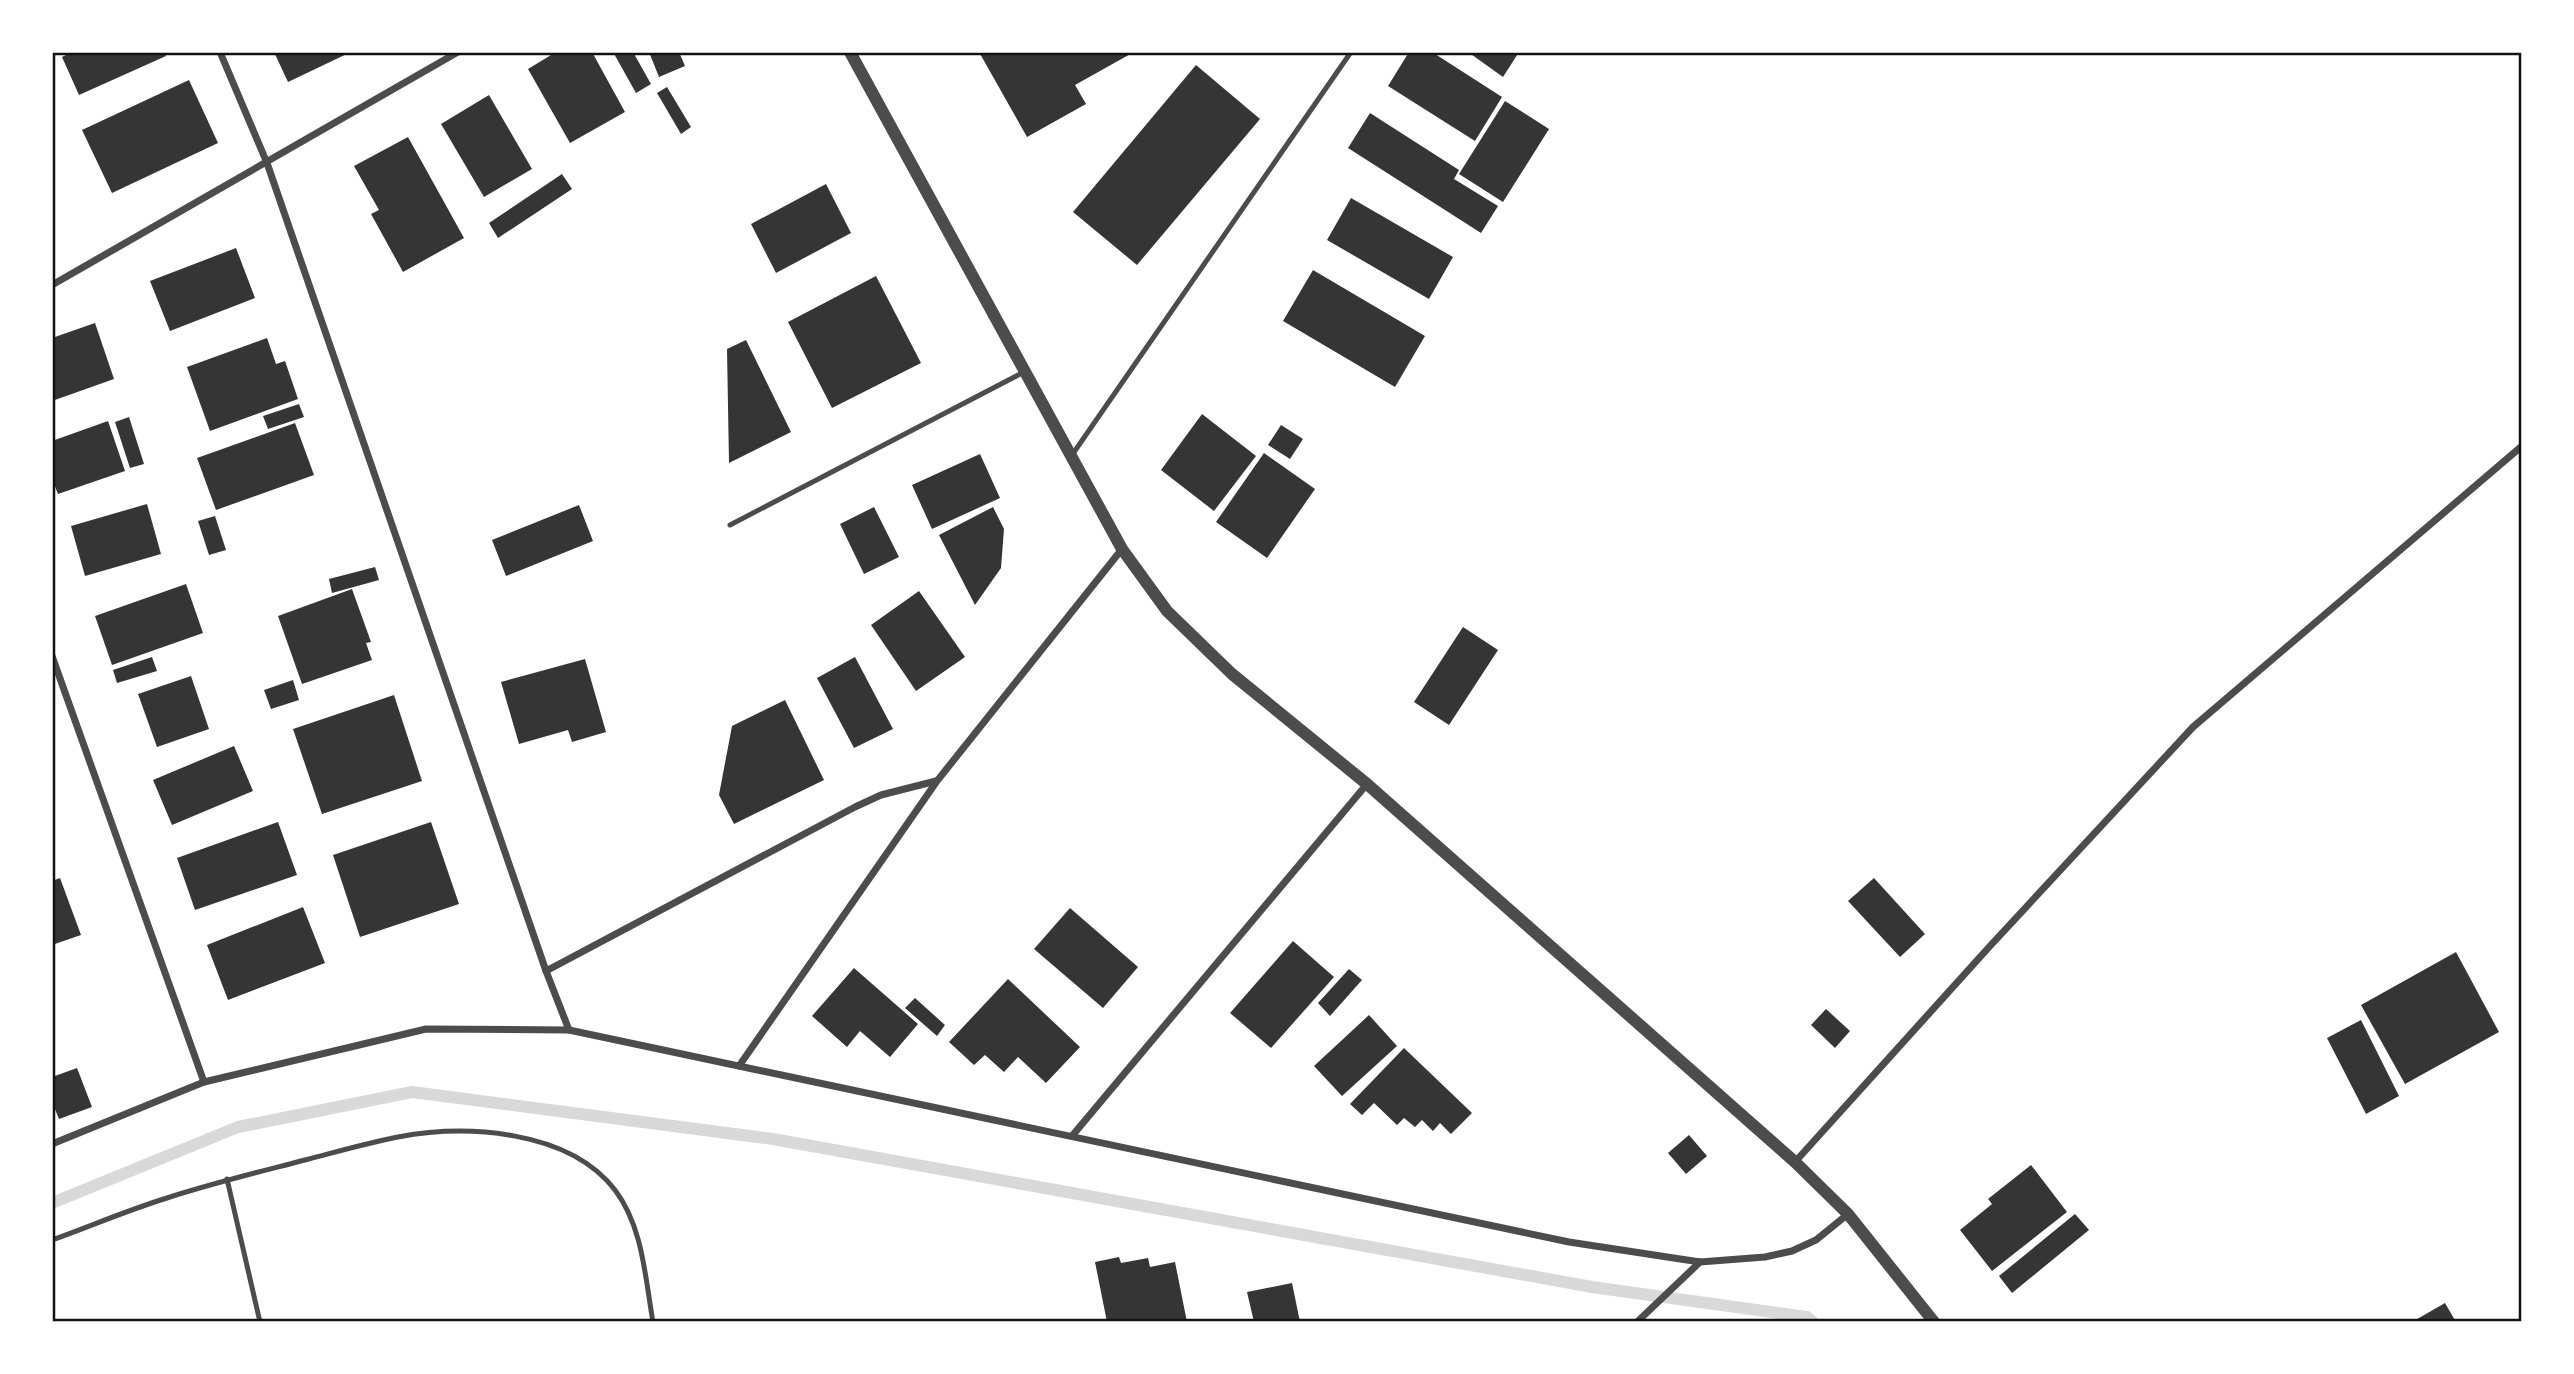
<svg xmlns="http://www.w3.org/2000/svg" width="2574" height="1374" font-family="Roboto,sans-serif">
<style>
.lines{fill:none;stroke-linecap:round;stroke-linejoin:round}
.stream{stroke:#d9d9d9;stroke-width:12}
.building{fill:#353535}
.service{stroke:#4c4c4c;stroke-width:5}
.minor{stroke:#4c4c4c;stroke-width:7}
.tertiary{stroke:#4c4c4c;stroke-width:12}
.neatline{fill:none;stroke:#111;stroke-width:2.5}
</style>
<rect width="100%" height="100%" fill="#fff"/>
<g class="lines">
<!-- stream -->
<polyline class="stream" points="52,1203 238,1127 412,1092 773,1139 1592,1287 1807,1317 1813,1322"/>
</g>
<!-- building -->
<g class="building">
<polygon points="72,52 164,52 166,56 79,95 62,57"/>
<polygon points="274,52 351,52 288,82"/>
<polygon points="556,52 592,52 625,112 570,143 528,69"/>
<polygon points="613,52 633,52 651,84 636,93"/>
<polygon points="649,52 679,52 685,66 659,77"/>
<polygon points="979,52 1134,52 1075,85 1086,104 1027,137"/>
<polygon points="1409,52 1432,52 1502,97 1475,141 1388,86"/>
<polygon points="1468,52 1519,52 1503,77"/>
<polygon points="1196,65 1260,119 1137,265 1073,212"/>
<polygon points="189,80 218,143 112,193 82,130"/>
<polygon points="667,87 691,127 681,134 657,93"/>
<polygon points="489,95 532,169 484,197 441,124"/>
<polygon points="1505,101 1549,129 1503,202 1459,174"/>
<polygon points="1370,113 1459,170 1454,179 1498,206 1481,233 1348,148"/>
<polygon points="408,137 464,238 403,272 371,214 379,210 354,166"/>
<polygon points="562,174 572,189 498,238 489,223"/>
<polygon points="826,184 851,233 776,273 751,224"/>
<polygon points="1351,198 1453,257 1429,299 1327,240"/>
<polygon points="236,248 255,298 170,331 150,281"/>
<polygon points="1313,270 1425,336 1395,387 1283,321"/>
<polygon points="876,276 921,363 832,408 788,322"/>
<polygon points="95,323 114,379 52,401 52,338"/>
<polygon points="267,338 276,364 285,361 298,399 210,431 187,367"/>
<polygon points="746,340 791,432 729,463 727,349"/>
<polygon points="299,404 304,417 268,429 263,416"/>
<polygon points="1202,414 1256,456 1214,511 1161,470"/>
<polygon points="129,417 144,464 130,468 115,422"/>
<polygon points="108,421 125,471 58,494 52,479 52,441"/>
<polygon points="295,423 314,475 216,510 197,458"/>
<polygon points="1281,425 1303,439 1290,459 1268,445"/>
<polygon points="1264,453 1315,489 1267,558 1216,522"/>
<polygon points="980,454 1000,498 932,529 912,485"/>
<polygon points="147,504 161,554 85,576 71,526"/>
<polygon points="579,505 593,541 506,576 492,540"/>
<polygon points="874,507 899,557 864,574 840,524"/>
<polygon points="993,507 1004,529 1001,568 975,605 939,535"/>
<polygon points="215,516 226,550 209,555 198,521"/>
<polygon points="375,567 379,580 332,593 329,579"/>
<polygon points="186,584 203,633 112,665 95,616"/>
<polygon points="352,589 371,642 366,643 372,660 302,684 278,616"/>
<polygon points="919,591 965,657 916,691 871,625"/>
<polygon points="1463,627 1498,650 1449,725 1414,702"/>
<polygon points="152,657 157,671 117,683 113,670"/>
<polygon points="855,657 893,729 854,748 817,678"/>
<polygon points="585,659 606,732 572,742 568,730 519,744 501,682"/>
<polygon points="191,676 209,729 157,747 138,694"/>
<polygon points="293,680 299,700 271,709 264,690"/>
<polygon points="394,695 422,781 322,814 293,729"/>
<polygon points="785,700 824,780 734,824 719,795 732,726"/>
<polygon points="234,746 253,791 172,825 153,780"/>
<polygon points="278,822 297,875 195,910 177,858"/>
<polygon points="431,822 459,904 360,937 333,855"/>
<polygon points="60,878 81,935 52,945 52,881"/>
<polygon points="1874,878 1925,934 1900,957 1848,901"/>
<polygon points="303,907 325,963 228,1000 207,945"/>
<polygon points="1070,908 1138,967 1103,1008 1034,949"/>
<polygon points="1293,941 1334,977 1271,1048 1230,1013"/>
<polygon points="2456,952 2499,1032 2405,1084 2361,1005"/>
<polygon points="854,968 918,1024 890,1057 860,1031 847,1047 812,1016"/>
<polygon points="1349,969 1362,980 1330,1016 1318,1003"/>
<polygon points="1008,979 1080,1047 1046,1083 1018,1057 1004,1072 985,1055 974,1065 949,1042"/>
<polygon points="915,998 945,1025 937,1036 905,1008"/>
<polygon points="1826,1009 1850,1031 1835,1048 1811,1025"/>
<polygon points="1369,1015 1397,1046 1342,1096 1314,1066"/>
<polygon points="2361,1020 2399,1096 2366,1114 2327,1038"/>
<polygon points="1404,1048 1472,1113 1451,1134 1440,1123 1433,1131 1422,1120 1415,1127 1404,1118 1397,1125 1374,1103 1362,1115 1350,1104"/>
<polygon points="77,1068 92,1107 59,1119 52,1102 52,1077"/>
<polygon points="1689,1135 1707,1156 1686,1174 1668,1153"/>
<polygon points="2031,1165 2067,1212 1992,1271 1960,1230 1992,1204 1988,1199"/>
<polygon points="2075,1214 2089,1230 2012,1293 1999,1276"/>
<polygon points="1119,1257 1121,1263 1148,1258 1150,1267 1175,1262 1187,1322 1107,1322 1095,1262"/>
<polygon points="1292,1283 1300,1322 1254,1322 1247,1292"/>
<polygon points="2445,1303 2456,1322 2412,1322"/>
</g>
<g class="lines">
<!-- service -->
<g class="service">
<polyline points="1072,455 1351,52"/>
<polyline points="730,525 1024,372"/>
<polyline points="227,1179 260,1322"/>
<path d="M 52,1240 C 91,1226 128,1210 167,1198 C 213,1183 259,1172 305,1160 C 336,1152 367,1143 398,1137 C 467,1124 569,1130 615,1190 C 643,1227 645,1277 653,1322"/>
</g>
<!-- minor -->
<g class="minor">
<polyline points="220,52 267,163 546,971 569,1030"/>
<polyline points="52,285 458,52"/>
<polyline points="52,656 204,1082"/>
<polyline points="546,971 855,807 881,795 936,781"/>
<polyline points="739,1066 937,781 1122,549"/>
<polyline points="1072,1136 1367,784"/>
<polyline points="52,1144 204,1082 426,1029 569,1030 1569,1242 1700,1262 1765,1257 1792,1251 1816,1240 1848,1214"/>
<polyline points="1795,1162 1990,946 2193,727 2522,446"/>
<polyline points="1637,1322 1700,1262"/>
</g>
<!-- tertiary -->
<polyline class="tertiary" points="850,52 1122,549 1167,611 1232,674 1367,784 1795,1162 1848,1214 1934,1322"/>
</g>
<!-- border -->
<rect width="2574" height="1374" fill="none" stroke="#ffffff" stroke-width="108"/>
<rect x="54" y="54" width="2466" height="1266" class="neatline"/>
</svg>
